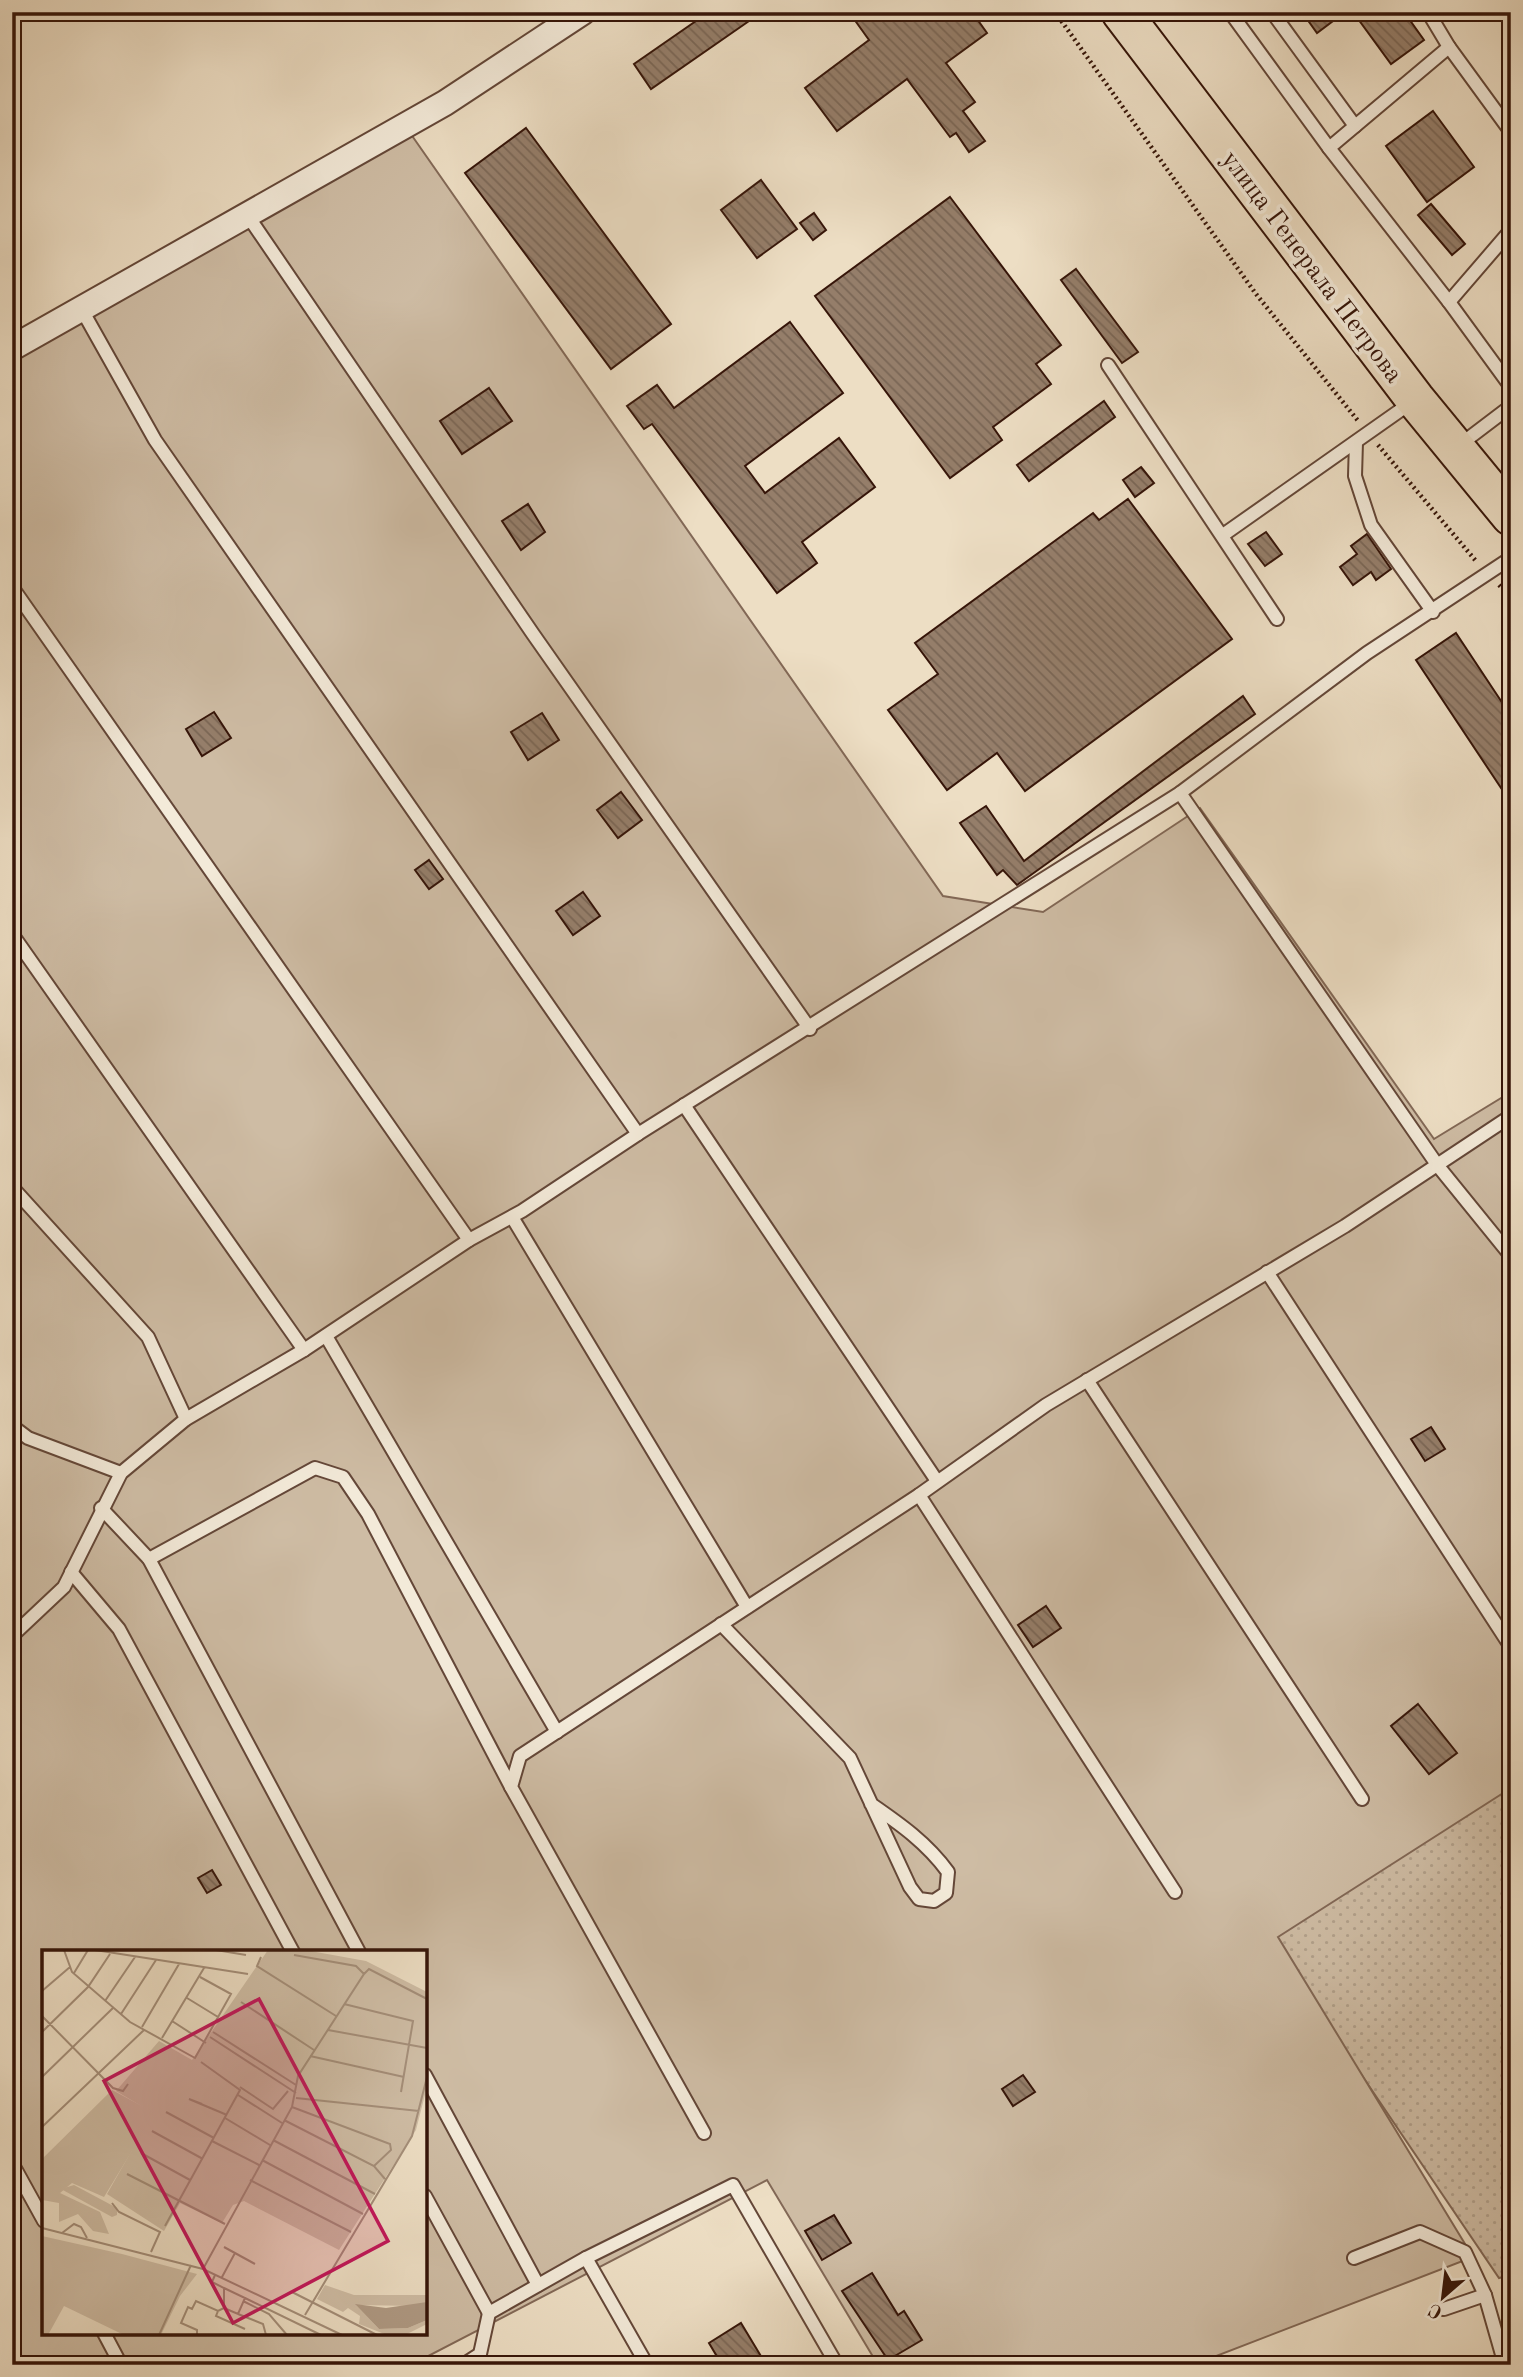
<svg xmlns="http://www.w3.org/2000/svg" width="1523" height="2377" font-family="'Old Standard TT',serif">
<style>
.grass{fill:url(#grass-dots);stroke:#826856;stroke-width:2}
.garden{fill:#cebca4;stroke:#826856;stroke-width:2;fill-rule:evenodd}
.building{fill:url(#building-back-hatch);stroke:#361509;stroke-width:2}
.lines{fill:none;stroke-linecap:round;stroke-linejoin:round}
.service-casing{stroke:#644738;stroke-width:16}
.minor-casing{stroke:#644738;stroke-width:28}
.primary-casing{stroke:#361509;stroke-width:42}
.path{stroke:#361509;stroke-width:4.5;stroke-dasharray:2 3.5;stroke-linecap:butt}
.service{stroke:#f3ead9;stroke-width:12}
.minor{stroke:#f3ead9;stroke-width:24}
.primary{stroke:#eddec4;stroke-width:38}
.labels{text-anchor:middle;stroke-width:7;stroke-linejoin:round;paint-order:stroke}
.street-label{font-size:26px;fill:#361509;stroke:#f3ead9}
.inset-road{fill:none;stroke:#a48e79;stroke-width:2}
.view{fill:#c2185b;fill-opacity:0.15;stroke:#c2185b;stroke-width:3.5}
.inset-edge{fill:none;stroke:#361509;stroke-width:3.5}
</style>
<defs>
<pattern id="grass-dots" width="8" height="8" patternUnits="userSpaceOnUse" patternTransform="scale(1.75)"><rect width="8" height="8" fill="#cebca4"/><path d="M2 2h.1M6 6h.1" fill="none" stroke="#b2a18c" stroke-width="1.8" stroke-linecap="round"/></pattern>
<pattern id="building-back-hatch" width="6" height="6" patternUnits="userSpaceOnUse" patternTransform="scale(1.75)"><rect width="6" height="6" fill="#957e6a"/><path d="M-1 5l2 2M0 0l6 6M5-1l2 2" fill="none" stroke="#7a6655"/></pattern>
</defs>
<rect width="100%" height="100%" fill="#eddec4"/>
<filter id="stains"><feTurbulence type="fractalNoise" baseFrequency=".00286" numOctaves="4"/><feColorMatrix values="0 0 0 0 .2 0 0 0 0 .09 0 0 0 0 .02 0 0 0 .5 -.17"/></filter>
<radialGradient id="worn" r=".72"><stop offset=".6" stop-color="#630" stop-opacity="0"/><stop offset="1" stop-color="#630" stop-opacity=".3"/></radialGradient>
<!-- grass -->
<polygon class="grass" points="1511,1781 1511,2275 1499,2278 1262,1928"/>
<!-- garden -->
<path class="garden" d="M 408,130 L 943,896 L 1043,912 L 1200,808 L 1434,1139 L 1511,1092 L 1511,1788 L 1278,1937 L 1473,2257 L 1193,2365 L 878,2365 L 767,2180 L 411,2365 L 12,2365 L 12,353 ZM 44,1952 L 425,1952 L 425,2333 L 44,2333 Z"/>
<!-- building -->
<g class="building">
<polygon points="709,12 762,12 651,89 634,64"/>
<polygon points="849,12 972,12 987,33 946,63 975,102 963,111 985,141 969,152 956,133 950,137 907,79 837,131 805,88 869,40"/>
<polygon points="1302,12 1345,12 1317,33"/>
<polygon points="1353,12 1404,12 1424,40 1391,64"/>
<polygon points="1433,111 1474,167 1427,202 1386,146"/>
<polygon points="526,128 671,324 611,369 465,173"/>
<polygon points="761,180 797,229 757,258 721,210"/>
<polygon points="950,197 1061,345 1036,364 1051,384 993,427 1002,440 950,478 815,296"/>
<polygon points="1431,204 1465,244 1452,255 1418,215"/>
<polygon points="814,213 826,230 813,240 800,223"/>
<polygon points="1076,269 1138,352 1122,363 1061,280"/>
<polygon points="790,322 843,393 745,466 765,493 839,438 875,487 802,542 817,563 777,593 652,424 644,429 627,406 657,385 674,408"/>
<polygon points="489,388 512,421 462,454 440,421"/>
<polygon points="1104,401 1115,417 1029,481 1017,465"/>
<polygon points="1141,467 1154,483 1135,497 1123,480"/>
<polygon points="1128,499 1232,639 1025,791 997,753 947,790 888,710 938,674 915,643 1093,513 1099,520"/>
<polygon points="528,504 545,532 521,550 502,521"/>
<polygon points="1266,532 1282,554 1265,566 1248,544"/>
<polygon points="1367,534 1391,569 1376,580 1371,572 1353,585 1340,567 1357,554 1351,546"/>
<polygon points="1456,633 1511,716 1511,803 1416,660"/>
<polygon points="1243,696 1255,714 1017,885 1003,870 997,875 960,823 986,806 1024,861"/>
<polygon points="214,712 231,738 202,756 186,729"/>
<polygon points="542,713 559,740 528,760 511,732"/>
<polygon points="621,792 642,820 618,838 597,810"/>
<polygon points="429,860 443,879 429,889 415,870"/>
<polygon points="583,892 600,916 573,935 556,911"/>
<polygon points="1431,1427 1445,1449 1425,1461 1411,1439"/>
<polygon points="1046,1606 1061,1628 1033,1647 1018,1625"/>
<polygon points="1418,1704 1457,1753 1429,1774 1391,1726"/>
<polygon points="212,1870 221,1885 207,1893 198,1878"/>
<polygon points="1023,2075 1035,2092 1013,2106 1002,2089"/>
<polygon points="834,2215 851,2243 822,2260 805,2231"/>
<polygon points="872,2273 898,2315 904,2311 922,2340 888,2360 842,2291"/>
<polygon points="741,2323 762,2358 750,2365 722,2365 709,2343"/>
</g>
<g class="lines">
<!-- service casing -->
<g class="service-casing">
<g id="service">
<polyline points="1230,12 1329,148"/>
<polyline points="1272,12 1355,126"/>
<polyline points="1428,12 1449,47"/>
<polyline points="1511,132 1449,47 1329,148 1449,302 1511,387"/>
<polyline points="248,216 533,634 810,1029"/>
<polyline points="1449,302 1511,230"/>
<polyline points="82,310 155,440 638,1134"/>
<polyline points="1108,365 1277,619"/>
<polyline points="1356,442 1355,476 1371,525 1433,612"/>
<polyline points="1457,447 1511,406"/>
<polyline points="1223,535 1412,402"/>
<polyline points="12,587 469,1240"/>
<polyline points="1180,793 1438,1166 1511,1256"/>
<polyline points="12,934 304,1350"/>
<polyline points="684,1105 937,1481"/>
<polyline points="12,1187 148,1337 186,1419"/>
<polyline points="512,1217 747,1607"/>
<polyline points="1267,1272 1511,1647"/>
<polyline points="326,1336 557,1732"/>
<polyline points="1087,1380 1362,1799"/>
<polyline points="12,1426 28,1438 121,1473"/>
<polyline points="919,1495 1175,1892"/>
<polyline points="101,1508 149,1559 359,1952"/>
<polyline points="149,1559 315,1468 343,1477 368,1514 511,1787"/>
<polyline points="71,1572 119,1629 293,1952"/>
<path d="M 721,1624 L 850,1758 L 910,1887 L 919,1899 L 934,1901 L 946,1893 L 948,1872 C 927,1843 900,1824 871,1804"/>
<polyline points="12,1636 64,1587 121,1473 186,1419 304,1350 469,1240 522,1211 638,1134 1180,793 1367,653 1511,558"/>
<polyline points="425,2075 538,2285"/>
<polyline points="704,2133 511,1787 520,1756 919,1495 1046,1405 1345,1226 1511,1116"/>
<polyline points="12,2163 44,2221"/>
<polyline points="425,2196 489,2313"/>
<polyline points="586,2258 647,2365"/>
<polyline points="1354,2258 1420,2232 1465,2252 1485,2295 1505,2365"/>
<polyline points="1444,2309 1485,2295"/>
<polyline points="104,2333 121,2365"/>
<polyline points="463,2365 480,2354 489,2313 586,2258 733,2185 837,2365"/>
</g>
</g>
<!-- minor casing -->
<g class="minor-casing">
<polyline id="minor" points="12,348 445,103 583,12"/>
</g>
<!-- primary casing -->
<g class="primary-casing">
<polyline id="primary" points="1121,12 1415,399 1511,516"/>
</g>
<!-- path -->
<g class="path">
<polyline points="1055,12 1256,294 1359,422"/>
<polyline points="1378,445 1476,561"/>
<polyline points="1499,585 1511,597"/>
</g>
<!-- service -->
<use href="#service" class="service"/>
<!-- minor -->
<use href="#minor" class="minor"/>
<!-- primary -->
<use href="#primary" class="primary"/>
</g>
<g class="labels">
<!-- street labels -->
<g class="street-label">
<text transform="translate(1313 266) rotate(53)" y="9">улица Генерала Петрова</text>
</g>
</g>
<!-- overview -->
<g transform="translate(42 1950)">
<rect width="385" height="385" fill="#eddec4"/>
<path d="M 70,140 L 113,163 L 62,247 L 30,233 L 18,243 L 58,262 L 67,284 L 51,281 L 36,264 L 17,272 L 17,253 L 0,250 L 0,209 ZM 283,335 L 312,345 L 385,345 L 385,352 L 374,356 L 314,355 L 337,379 L 366,378 L 385,370 L 385,374 L 363,385 L 345,385 L 317,374 L 318,366 L 306,358 L 301,362 L 275,349 Z" fill="#cebca4"/>
<path d="M 32,235 L 75,258 L 75,265 L 70,267 L 19,239 Z" fill="#cebca4"/>
<path d="M 0,286 L 80,304 L 155,324 L 138,346 L 119,385 L 82,385 L 22,356 L 6,385 L 0,385 Z" fill="#cebca4"/>
<path d="M 226,0 L 263,0 L 324,11 L 385,42 L 385,137 L 374,180 L 297,300 L 202,251 L 191,255 L 180,273 L 138,253 L 122,281 L 65,244 L 111,163 L 74,141 L 117,91 L 150,110 Z" fill="#cebca4"/>
<path d="M 385,352 L 385,370 L 366,378 L 337,379 L 313,354 L 344,358 Z" fill="#af9a84"/>
<path class="inset-road" d="M 22,0 L 30,22 L 88,72 L 153,108 L 189,44 L 158,27M 53,0 L 206,24M 174,0 L 204,5M 252,5 L 314,16 L 322,24M 219,7 L 215,16 L 294,66M 32,23 L 46,0M 0,41 L 28,17M 145,48 L 176,67M 63,51 L 93,7M 199,52 L 272,100M 302,54 L 371,71 L 359,142M 79,64 L 114,10M 0,66 L 71,138 L 81,141 L 86,134M 130,71 L 164,93M 100,77 L 137,14M 286,80 L 385,98M 0,82 L 46,37 L 68,4M 171,82 L 254,135M 168,87 L 254,143M 120,88 L 162,18M 268,106 L 362,127M 0,127 L 72,57M 198,137 L 231,159 L 246,141M 196,145 L 240,173M 254,148 L 377,161M 160,154 L 147,149 L 185,165M 250,157 L 348,194 L 349,200 L 332,216M 124,162 L 172,188M 183,168 L 228,195M 242,170 L 332,216 L 343,229M 0,177 L 102,80M 110,181 L 161,209M 231,190 L 333,244M 170,191 L 217,215M 99,203 L 148,230M 220,210 L 321,264M 85,224 L 183,274M 208,230 L 309,282M 70,253 L 77,262 L 118,282 L 109,302M 123,276 L 198,140 L 159,112M 0,278 L 161,319 L 300,385M 20,283 L 32,274 L 39,277 L 45,288M 182,297 L 213,314M 161,319 L 250,157 L 256,126 L 322,24 L 327,19 L 385,49M 173,325 L 170,332 L 182,338 L 182,358 L 196,364 L 203,348 L 182,338M 180,327 L 193,303M 250,342 L 335,385M 203,348 L 279,385M 201,351 L 227,364 L 245,385M 176,361 L 174,366 L 203,379M 196,364 L 221,374 L 224,385M 263,365 L 370,186 L 385,127M 117,385 L 149,315M 155,385 L 155,380 L 139,373 L 146,357 L 150,359 L 154,351 L 176,361 L 182,358"/>
<path class="view" d="M 217,49 L 346,291 L 191,373 L 62,131 Z"/>
<rect width="385" height="385" class="inset-edge"/>
</g>
<!-- margin -->
<rect width="1523" height="2377" fill="none" stroke="#eddec4" stroke-width="42"/>
<rect x="14" y="14" width="1495" height="2349" fill="none" stroke="#361509" stroke-width="3.5"/>
<rect x="21" y="21" width="1481" height="2335" fill="none" stroke="#361509" stroke-width="2"/>
<!-- north arrow -->
<g transform="translate(1443 2297) rotate(208)" stroke="#f3ead9" stroke-width="5" paint-order="stroke">
<path d="M0-5L12 26L0 18L-12 26Z" fill="#361509"/>
<text y="-10" font-size="19" font-weight="bold" text-anchor="middle" fill="#361509">С</text>
</g>
<rect width="100%" height="100%" filter="url(#stains)"/>
<rect width="100%" height="100%" fill="url(#worn)"/>
</svg>
